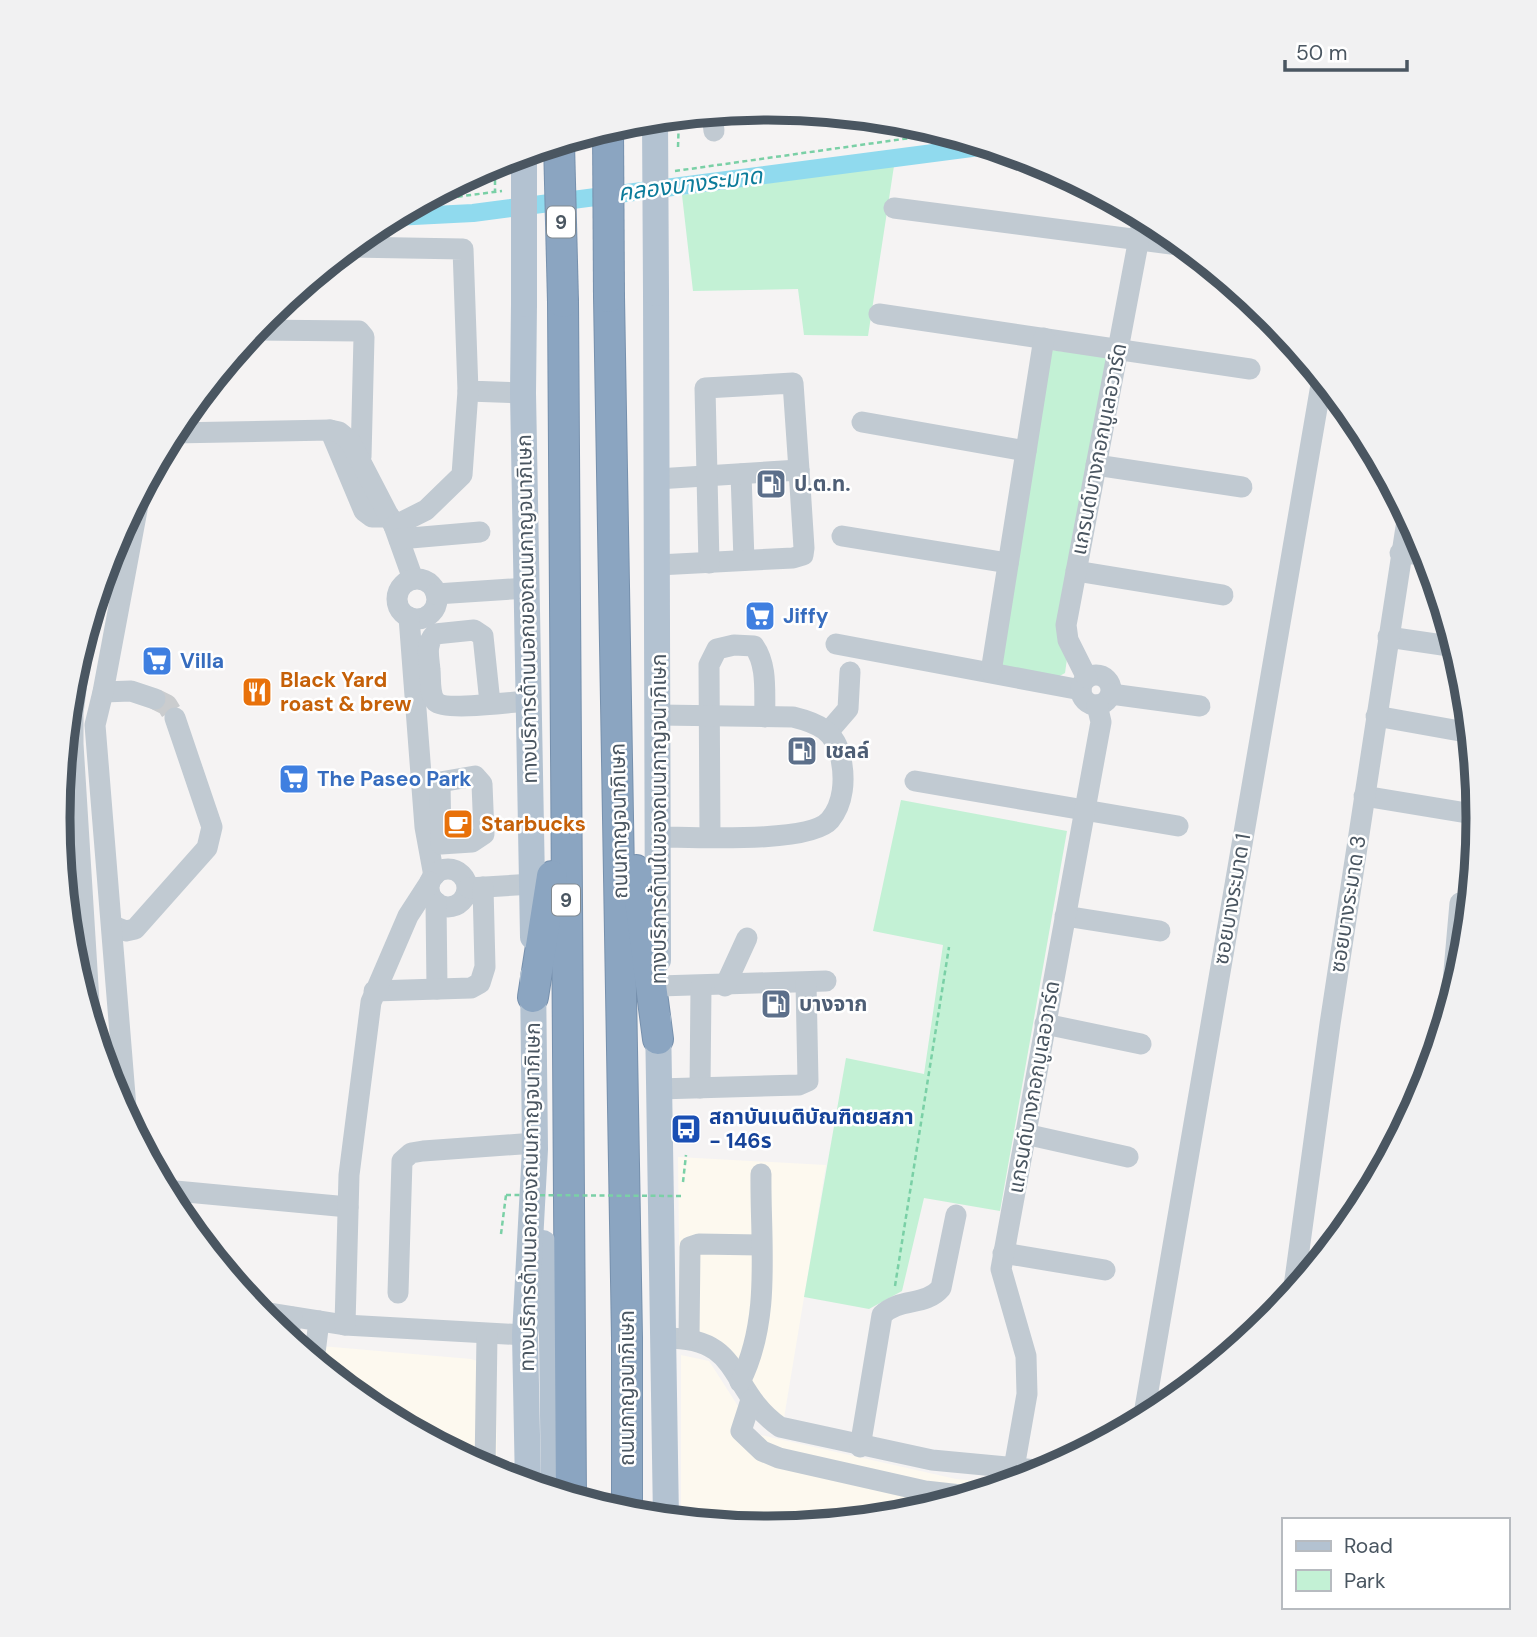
<svg xmlns="http://www.w3.org/2000/svg" width="1537" height="1637" font-family="'DM Sans','Noto Sans Thai',sans-serif">
<style>
.commercial{fill:#fdf9ef}
.green{fill:#c3f1d5}
.lines{fill:none;stroke-linecap:round;stroke-linejoin:round}
.canal{stroke:#90daee;stroke-width:18}
.minor-tunnel{stroke:#caccce;stroke-width:21;stroke-dasharray:21 10;stroke-linecap:butt}
.highway-casing{stroke:#7690ad;stroke-width:32}
.path{stroke:#7ad0a6;stroke-width:2.5;stroke-dasharray:5 3.5;stroke-linecap:butt}
.minor{stroke:#c1cad2;stroke-width:21}
.major{stroke:#b3c2d1;stroke-width:26}
.highway{stroke:#8ba5c1;stroke-width:30}
.highway-bridge-casing{stroke:#7690ad;stroke-width:32;stroke-linecap:butt}
.path-bridge{stroke:#7ad0a6;stroke-width:2.5;stroke-dasharray:5 3.5;stroke-linecap:butt}
.major-bridge{stroke:#b3c2d1;stroke-width:26}
.highway-bridge{stroke:#8ba5c1;stroke-width:30}
.labels{text-anchor:middle;stroke-width:5;stroke-linejoin:round;paint-order:stroke}
.shield{fill:#fff;stroke:#808990;stroke-width:2}
.shield-label{font-size:19px;font-weight:bold;fill:#4a5661}
.street-label{font-size:21px;fill:#4a5661;stroke:#fff}
.service-label{font-size:21px;font-weight:bold;fill:#4e5e75;stroke:#fff;text-anchor:start}
.shop-label{font-size:21px;font-weight:bold;fill:#366cbe;stroke:#fff;text-anchor:start}
.food-label{font-size:21px;font-weight:bold;fill:#c56008;stroke:#fff;text-anchor:start}
.transit-label{font-size:21px;font-weight:bold;fill:#164399;stroke:#fff;text-anchor:start}
.water-label{font-size:23px;font-style:italic;fill:#0c7c9b;stroke:#fff}
.rim{fill:none;stroke:#4a5661;stroke-width:9}
</style>
<rect width="100%" height="100%" fill="#f5f3f3"/>
<!-- commercial -->
<g class="commercial">
<polygon points="678,1157 826,1165 784,1418 765,1403 730,1349 708,1336 680,1326"/>
<polygon points="298,1344 471,1359 496,1367 497,1475 373,1409 298,1347"/>
<polygon points="681,1355 709,1361 756,1434 956,1479 1012,1484 907,1516 768,1529 681,1521"/>
</g>
<!-- green -->
<g class="green">
<polygon points="894,166 868,336 804,335 798,289 693,291 682,195"/>
<polygon points="1050,350 1110,357 1065,673 1054,679 1001,668"/>
<polygon points="901,800 1067,831 1000,1211 924,1198 902,1291 869,1309 804,1297 846,1058 924,1074 943,945 873,931"/>
</g>
<g class="lines">
<!-- canal -->
<polyline class="canal" points="394,217 473,213 987,146"/>
<!-- minor-tunnel -->
<polyline class="minor-tunnel" points="155,699 167,705 175,718"/>
<!-- highway casing -->
<g class="highway-casing">
<g id="highway">
<polyline points="609,297 627,1338 627,1515"/>
<polyline points="563,302 571,1498"/>
<polyline points="636,870 658,1039"/>
<polyline points="533,997 552,876"/>
</g>
</g>
<!-- path -->
<g class="path">
<polyline points="678,147 679,117"/>
<polyline points="495,163 495,191"/>
<polyline points="675,171 946,133"/>
<polyline points="424,201 502,191"/>
<polyline points="683,1182 686,1155"/>
<polyline points="501,1234 506,1195"/>
<polyline points="895,1286 949,947"/>
</g>
<!-- minor -->
<g class="minor">
<polyline points="712,113 714,131"/>
<polyline points="894,208 1186,246"/>
<polyline points="350,247 463,249 468,391 523,393"/>
<polyline points="879,314 1250,369"/>
<polyline points="254,330 359,331 364,337 361,457"/>
<polyline points="862,422 1026,451"/>
<polyline points="330,430 364,511 372,517 390,517"/>
<polyline points="172,433 330,430 339,432 350,441 394,526 413,579"/>
<polyline points="1096,465 1242,487"/>
<polyline points="741,474 744,560"/>
<polyline points="657,479 799,470 804,548 803,555 793,558 658,565"/>
<polyline points="394,526 426,510 462,475 468,391"/>
<polyline points="842,536 1008,563"/>
<polyline points="399,539 480,532"/>
<polyline points="1400,553 1428,555"/>
<polyline points="709,563 705,388 793,383 799,470"/>
<polyline points="1076,571 1223,595"/>
<circle cx="417" cy="599" r="20"/>
<polyline points="436,594 527,588"/>
<polyline points="409,617 425,827 434,876"/>
<polyline points="1388,637 1456,647"/>
<polyline points="82,644 73,713 73,744 90,1018"/>
<polyline points="836,644 1081,690"/>
<polyline points="991,672 1044,338"/>
<circle cx="1096" cy="690" r="15"/>
<polyline points="1087,678 1068,640 1066,625 1143,217"/>
<polyline points="103,692 131,691 155,699"/>
<polyline points="1111,694 1200,706"/>
<path d="M 490,703 L 483,636 L 474,630 L 435,634 C 425,644 429,658 430,670 C 431,679 429,695 436,702 C 446,711 512,702 528,701"/>
<polyline points="1376,716 1471,733"/>
<polyline points="829,731 848,709 850,672"/>
<polygon points="475,776 482,784 484,834 472,842 441,844 440,782"/>
<polyline points="915,781 1178,826"/>
<polyline points="1364,796 1479,815"/>
<path d="M 710,836 L 709,665 L 717,649 L 734,645 L 754,646 C 768,666 764,693 765,717"/>
<path d="M 657,837 C 691,837 810,844 830,820 C 844,803 845,779 841,759 C 836,731 818,723 793,717 L 659,715"/>
<circle cx="448" cy="888" r="19"/>
<polyline points="469,888 533,884"/>
<polyline points="436,902 437,989"/>
<polyline points="1065,916 1160,931"/>
<polyline points="113,926 126,931 135,929 207,848 212,827 175,718"/>
<polyline points="659,986 826,981"/>
<polyline points="725,986 747,938"/>
<polyline points="374,991 471,988 480,983 485,967 483,887"/>
<polyline points="1451,1005 1460,903"/>
<polyline points="1045,1024 1141,1044"/>
<polyline points="700,1088 701,987"/>
<polyline points="658,1089 799,1085 808,1081 806,983"/>
<polyline points="127,1120 95,725 103,692 140,494"/>
<polyline points="1025,1134 1128,1157"/>
<polyline points="165,1190 348,1207"/>
<polyline points="1003,1253 1105,1270"/>
<polyline points="398,1293 402,1161 411,1153 423,1151 535,1143"/>
<polyline points="1293,1294 1330,1024 1408,514"/>
<polyline points="257,1311 345,1325 525,1335"/>
<polyline points="345,1325 349,1175 371,1002 408,916 430,882"/>
<path d="M 664,1338 C 745,1337 726,1389 780,1427 L 932,1460 L 1048,1471"/>
<polyline points="689,1338 690,1247 699,1244 760,1245"/>
<polyline points="288,1339 292,1317"/>
<polyline points="314,1361 319,1321"/>
<path d="M 740,1382 C 772,1319 760,1243 761,1174"/>
<polyline points="751,1400 741,1431 762,1451 779,1458 925,1491 970,1496"/>
<polyline points="1143,1420 1322,379"/>
<path d="M 860,1447 L 882,1315 C 900,1297 925,1307 941,1288 L 956,1215"/>
<polyline points="1014,1468 1027,1394 1026,1356 1001,1269 1101,722 1097,705"/>
<polyline points="485,1469 487,1335"/>
</g>
<!-- major -->
<g class="major">
<polyline points="656,293 658,960"/>
<polyline points="524,304 523,393 533,937"/>
<polyline points="658,1019 666,1519"/>
<polyline points="543,1243 552,1337 554,1492"/>
<polyline points="528,1485 525,1335 535,1149 533,976"/>
</g>
<!-- highway -->
<use href="#highway" class="highway"/>
<!-- highway-bridge casing -->
<g class="highway-bridge-casing">
<g id="highway-bridge">
<polyline points="608,128 609,297"/>
<polyline points="559,143 563,302"/>
</g>
</g>
<!-- path-bridge -->
<polyline class="path-bridge" points="506,1195 682,1196"/>
<!-- major-bridge -->
<g class="major-bridge">
<polyline points="655,119 656,293"/>
<polyline points="524,154 524,304"/>
</g>
<!-- highway-bridge -->
<use href="#highway-bridge" class="highway-bridge"/>
</g>
<!-- icons -->
<defs>
<g id="fuel-square" transform="scale(1.575)"><rect x="-9" y="-9" width="18" height="18" rx="4" fill="#5c6f8a" stroke="#fff"/><path d="M-5.5-6h7V0h2V4h1.3V-2.5L3-4.5l.8-.8L6-3V5H2.5V1h-1V6h-7ZM-4.2-4.7v3.2H.2V-4.7Z" fill="#fff"/></g>
<g id="supermarket-square" transform="scale(1.575)"><rect x="-9" y="-9" width="18" height="18" rx="4" fill="#3f7fe0" stroke="#fff"/><path d="M-6-5.5h2.5l.6 2H6L4.5 2H-2.5L-4.4-4H-6ZM-1.5 3.2a1.3 1.3 0 1 0 .1 0ZM3 3.2a1.3 1.3 0 1 0 .1 0Z" fill="#fff"/></g>
<g id="restaurant-square" transform="scale(1.575)"><rect x="-9" y="-9" width="18" height="18" rx="4" fill="#e8710a" stroke="#fff"/><path d="M-5-6h1v4h1v-4h1v4h1v-4h1v5L-1.5 .5V6h-2V.5L-5-1ZM5-6V6H3V1.5H1.5Q1.5-4 5-6Z" fill="#fff"/></g>
<g id="cafe-square" transform="scale(1.575)"><rect x="-9" y="-9" width="18" height="18" rx="4" fill="#e8710a" stroke="#fff"/><path d="M-5.5-4.5H6V0H3Q3 3.5 0 3.5H-2.5Q-5.5 3.5-5.5 0ZM3-3.2v2h1.7v-2ZM-6 4.5H4V6H-6Z" fill="#fff"/></g>
<g id="bus-square" transform="scale(1.575)"><rect x="-9" y="-9" width="18" height="18" rx="4" fill="#1a4fb4" stroke="#fff"/><path d="M-5-6H5V4H4V6H2V4H-2V6H-4V4H-5ZM-3.5-4V0h7V-4ZM-3.5 1.2v1.5H-2V1.2ZM2 1.2v1.5H3.5V1.2Z" fill="#fff"/></g>
</defs>
<g fill-rule="evenodd">
<use href="#fuel-square" x="771" y="484"/>
<use href="#supermarket-square" x="760" y="616"/>
<use href="#supermarket-square" x="157" y="661"/>
<use href="#restaurant-square" x="257" y="692"/>
<use href="#fuel-square" x="802" y="751"/>
<use href="#supermarket-square" x="294" y="779"/>
<use href="#cafe-square" x="458" y="824"/>
<use href="#fuel-square" x="776" y="1004"/>
<use href="#bus-square" x="686" y="1129"/>
</g>
<g class="labels">
<!-- shield labels -->
<g class="shield">
<rect x="547" y="206.5" width="28" height="31" rx="5"/>
<rect x="552" y="884.5" width="28" height="31" rx="5"/>
</g>
<g class="shield-label">
<text x="561" y="229">9</text>
<text x="566" y="907">9</text>
</g>
<!-- street labels -->
<g class="street-label">
<text transform="translate(1099 449) rotate(-79)" y="7">แกรนด์บางกอกบูเลอวาร์ด</text>
<text transform="translate(527 609) rotate(-91)" y="7">ทางบริการด้านนอกของถนนกาญจนาภิเษก</text>
<text transform="translate(659 819) rotate(-90)" y="7">ทางบริการด้านในของถนนกาญจนาภิเษก</text>
<text transform="translate(619 821) rotate(-91)" y="7">ถนนกาญจนาภิเษก</text>
<text transform="translate(1232 899) rotate(-80)" y="7">ซอยบางระมาด 1</text>
<text transform="translate(1348 904) rotate(-81)" y="7">ซอยบางระมาด 3</text>
<text transform="translate(1034 1087) rotate(-80)" y="7">แกรนด์บางกอกบูเลอวาร์ด</text>
<text transform="translate(530 1197) rotate(-89)" y="7">ทางบริการด้านนอกของถนนกาญจนาภิเษก</text>
<text transform="translate(627 1388) rotate(-90)" y="7">ถนนกาญจนาภิเษก</text>
</g>
<!-- service labels -->
<g class="service-label">
<text x="794" y="491">ป.ต.ท.</text>
<text x="825" y="758">เชลล์</text>
<text x="799" y="1011">บางจาก</text>
</g>
<!-- shop labels -->
<g class="shop-label">
<text x="783" y="623">Jiffy</text>
<text x="180" y="668">Villa</text>
<text x="317" y="786">The Paseo Park</text>
</g>
<!-- food labels -->
<g class="food-label">
<text x="280" y="687">Black Yard<tspan x="280" dy="24">roast &amp; brew</tspan></text>
<text x="481" y="831">Starbucks</text>
</g>
<!-- transit labels -->
<g class="transit-label">
<text x="709" y="1124">สถาบันเนติบัณฑิตยสภา<tspan x="709" dy="24">- 146ร</tspan></text>
</g>
<!-- water labels -->
<g class="water-label">
<text transform="translate(690 184) rotate(-7)" y="8">คลองบางระมาด</text>
</g>
</g>
<!-- crop -->
<path d="M0 0H1537V1637H0ZM70 818a698 698 0 1 1 1396 0a698 698 0 1 1-1396 0Z" fill="#f1f1f2" fill-rule="evenodd"/>
<path class="rim" d="M70 818a698 698 0 1 1 1396 0a698 698 0 1 1-1396 0Z"/>
<!-- legend -->
<rect x="1282" y="1518" width="228" height="91" fill="#ffffff" stroke="#b7bbc0" stroke-width="2"/>
<rect x="1296" y="1541" width="35" height="10" fill="#b3c2d1" stroke="#b7bbc0" stroke-width="2"/>
<text x="1344" y="1553" font-size="21" fill="#4a5661">Road</text>
<rect x="1296" y="1570" width="35" height="21" fill="#c3f1d5" stroke="#b7bbc0" stroke-width="2"/>
<text x="1344" y="1588" font-size="21" fill="#4a5661">Park</text>
<!-- scale -->
<path d="M1285 60v10h122v-10" fill="none" stroke="#4a5661" stroke-width="3.5"/>
<text x="1296" y="60" font-size="21" fill="#4a5661" stroke="#ffffff" stroke-width="5" paint-order="stroke">50 m</text>
</svg>
